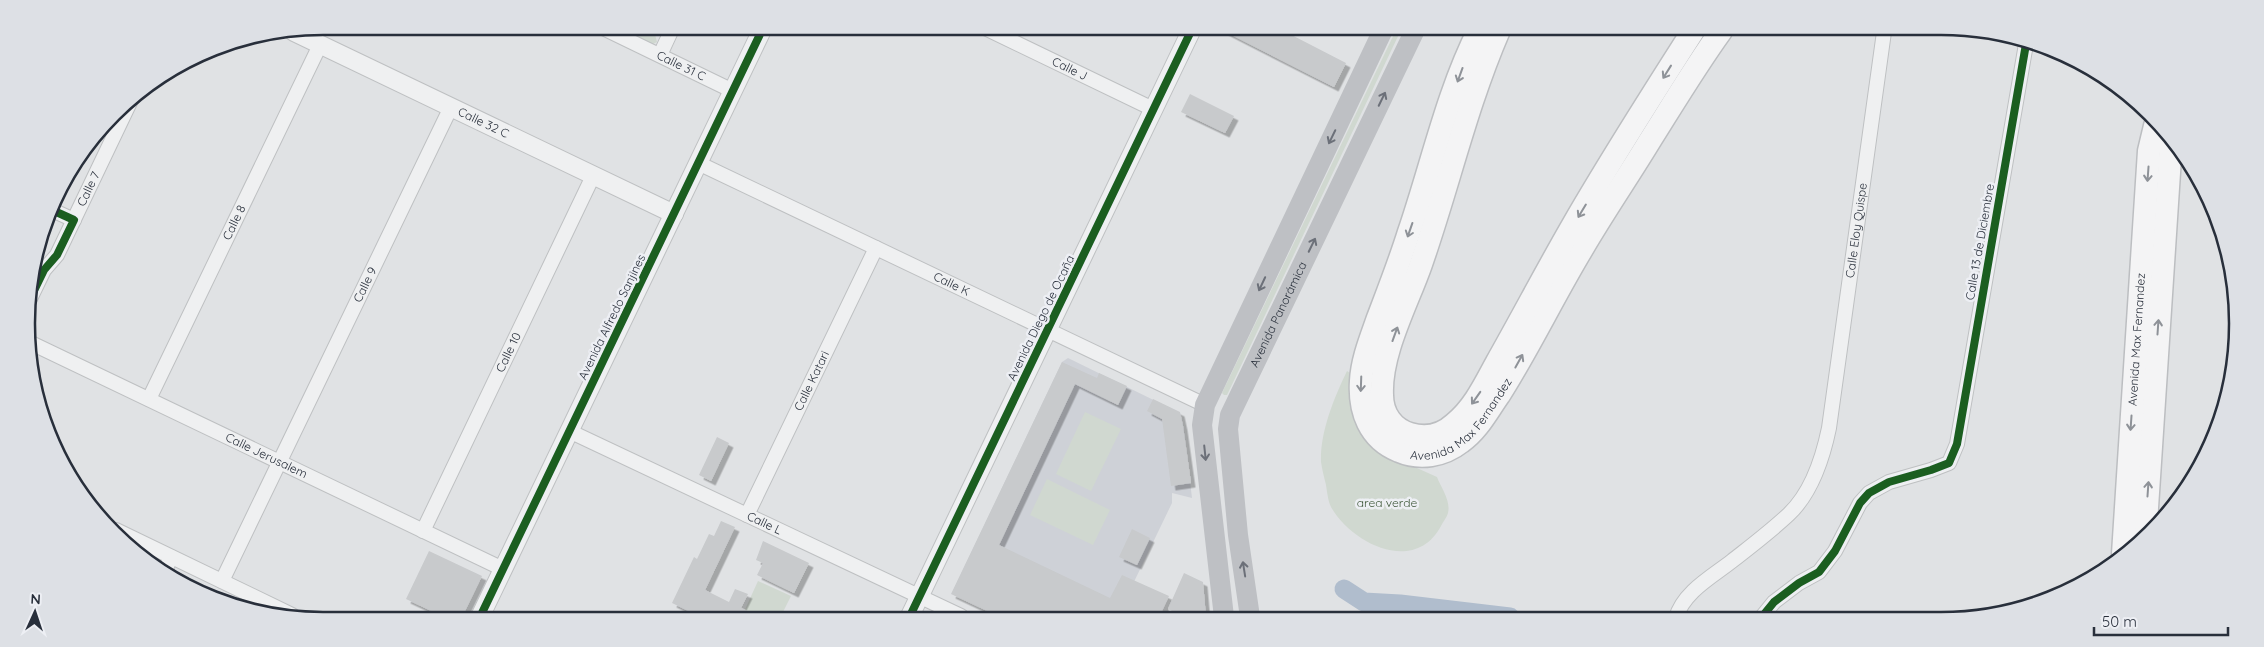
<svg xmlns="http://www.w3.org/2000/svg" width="2264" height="647" font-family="Quicksand,sans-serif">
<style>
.built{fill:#ced1d7}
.green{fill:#d0d8d0}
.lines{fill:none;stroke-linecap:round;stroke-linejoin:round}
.canal{stroke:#b0bdcd;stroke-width:19}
.building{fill:#c8cacc;filter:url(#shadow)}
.minor-casing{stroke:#bec0c2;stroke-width:16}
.tertiary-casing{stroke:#bec0c2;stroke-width:20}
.primary-casing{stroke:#bcbec1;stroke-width:25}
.minor{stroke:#eff0f1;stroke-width:14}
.tertiary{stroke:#eff0f1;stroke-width:18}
.secondary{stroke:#bec0c4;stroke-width:20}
.primary{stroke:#f4f4f5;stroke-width:22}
.cycleway-casing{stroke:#edeff4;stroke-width:11}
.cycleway{stroke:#1b5e20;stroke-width:8}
.oneway{stroke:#8e9298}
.oneway2{stroke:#6c7079}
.labels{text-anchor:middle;stroke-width:5;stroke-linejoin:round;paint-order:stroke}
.street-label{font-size:12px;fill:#282f3b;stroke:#edeff4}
.park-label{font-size:12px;fill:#3c5537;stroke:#edeff4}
.rim{fill:none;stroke:#282f3b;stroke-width:2.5}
</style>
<defs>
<filter id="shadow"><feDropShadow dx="4.5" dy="4.5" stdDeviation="0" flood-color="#0004"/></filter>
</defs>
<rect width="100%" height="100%" fill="#e0e2e4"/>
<path class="built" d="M1068,358L1180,413L1184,430L1192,498L1172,493V503L1117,617L998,616L954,595L953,591L1062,362Z"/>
<path class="green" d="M618,27H653L657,42L653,44Z
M1396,30H1401L1227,395H1224L1222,393Z
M1347,371L1361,380L1408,464L1437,477C1441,488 1451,500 1448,513C1447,517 1443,522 1441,526C1415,575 1352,544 1331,507C1328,501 1327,491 1326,485C1324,477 1322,469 1321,462C1320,432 1334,398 1347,371Z
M1085,412L1121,429L1091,491L1056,474Z
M1047,479L1110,510L1093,545L1030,515Z
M758,581L791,596L781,616H742Z"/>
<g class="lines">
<path class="canal" d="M1344,589L1364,602L1400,604L1510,617"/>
</g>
<path class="building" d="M1220,29H1280L1346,63L1334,87Z
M1190,94L1234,116L1225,133L1181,112Z
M1062,362L1097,378L1099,373L1127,386L1118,405L1075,384L999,545L1110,598L1122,575L1169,596L1159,617L998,616L951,594Z
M1153,399L1180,412L1183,426L1191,483L1171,486L1162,419L1147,411Z
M717,437L729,443L711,481L699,475Z
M721,521L735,527L705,590L729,602L735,589L748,594L741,608L759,616H699L672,603L694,557L697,559L709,534L714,536Z
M1132,529L1150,538L1137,565L1119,557Z
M763,541L809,563L794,593L757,575L763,563L756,560Z
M429,551L482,576L463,615H440L406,599Z
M1184,573L1203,582L1206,617H1184L1168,609Z"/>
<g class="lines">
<g class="minor-casing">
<g id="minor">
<path id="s1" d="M601,27L733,91"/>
<path id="s2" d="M985,28L1153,109"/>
<path d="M660,55L673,27"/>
<path id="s3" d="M698,163L1205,405"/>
<path d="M52,210L74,220"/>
<path id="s4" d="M27,305L44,270L57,255L133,96"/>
<path id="s5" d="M31,343L503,569"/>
<path id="s6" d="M149,399L320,45"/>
<path id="s7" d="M569,431L961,616"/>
<path id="s8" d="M747,515L876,248"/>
<path d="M116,530L292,615"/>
<path id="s9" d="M423,531L593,176"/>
<path d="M164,573L171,557"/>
<path id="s10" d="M222,581L451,107"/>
<path id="s11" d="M1676,618C1683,592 1713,576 1732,561C1751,546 1771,531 1789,514C1811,493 1823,457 1829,428L1884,32"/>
<path d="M1761,618L1774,602L1799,583L1819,572L1835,551L1860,503L1869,493L1889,482L1931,470L1949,463L1957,444L2026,44"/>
</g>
</g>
<g class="tertiary-casing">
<g id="tertiary">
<path id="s12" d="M294,32L674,214"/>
<path d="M481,615L763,28"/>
<path d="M910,616L1192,29"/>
</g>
</g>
<g class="primary-casing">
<g id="primary">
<path id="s14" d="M1479,30C1447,93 1432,165 1409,232C1400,261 1389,289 1378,318C1371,338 1362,360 1361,381C1359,411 1369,439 1399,451C1420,460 1443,456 1461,442C1478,430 1487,412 1499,395C1529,348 1553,297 1582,249C1603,213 1627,178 1649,142C1673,104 1695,67 1721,31"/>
<path d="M1499,30C1466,106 1448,187 1421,264C1407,304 1380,353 1382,395C1382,414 1393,429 1410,434C1427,439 1442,435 1454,424C1474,408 1485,384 1497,362C1523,316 1547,270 1573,225C1611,159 1652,95 1693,31"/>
<path d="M2145,538L2171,142"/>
<path id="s15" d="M2123,554L2149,151L2155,126"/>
</g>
</g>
<use href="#minor" class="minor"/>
<use href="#tertiary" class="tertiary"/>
<g class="secondary">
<path d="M1224,617L1202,425L1205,405L1383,30"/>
<path id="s13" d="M1250,617L1238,535L1228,429L1230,415L1415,30"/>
</g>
<use href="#primary" class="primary"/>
<g class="cycleway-casing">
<path id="cycleway" d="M27,305L44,270L57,255L74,220L52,210
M481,615L763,28
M910,616L1192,29
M1761,618L1774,602L1799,583L1819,572L1835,551L1860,503L1869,493L1889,482L1931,470L1949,463L1957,444L2026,44"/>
</g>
<use href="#cycleway" class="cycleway"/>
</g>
<defs><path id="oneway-shaft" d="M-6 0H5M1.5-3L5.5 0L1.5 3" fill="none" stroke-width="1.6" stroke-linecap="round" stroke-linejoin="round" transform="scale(1.25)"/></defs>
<g class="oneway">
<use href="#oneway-shaft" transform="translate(1667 72) rotate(122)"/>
<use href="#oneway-shaft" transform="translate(1460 75) rotate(110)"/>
<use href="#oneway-shaft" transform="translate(2148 174) rotate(94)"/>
<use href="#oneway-shaft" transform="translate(1582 211) rotate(121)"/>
<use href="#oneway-shaft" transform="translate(1410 230) rotate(109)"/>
<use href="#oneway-shaft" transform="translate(2158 327) rotate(-86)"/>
<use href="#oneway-shaft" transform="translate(1395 334) rotate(-70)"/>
<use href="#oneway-shaft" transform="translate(1519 361) rotate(-61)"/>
<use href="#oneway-shaft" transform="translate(1361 384) rotate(92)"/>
<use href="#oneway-shaft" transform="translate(1476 398) rotate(125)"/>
<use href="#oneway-shaft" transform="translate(2131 423) rotate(94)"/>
<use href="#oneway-shaft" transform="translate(2148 489) rotate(-86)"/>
</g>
<g class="oneway2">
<use href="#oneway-shaft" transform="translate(1382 99) rotate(-64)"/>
<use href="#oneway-shaft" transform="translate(1332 137) rotate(116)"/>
<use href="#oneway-shaft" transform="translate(1312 245) rotate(-64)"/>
<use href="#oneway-shaft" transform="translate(1262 284) rotate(115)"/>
<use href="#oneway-shaft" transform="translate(1205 453) rotate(84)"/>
<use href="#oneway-shaft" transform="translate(1244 569) rotate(-99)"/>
</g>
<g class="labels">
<g class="street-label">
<text dy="4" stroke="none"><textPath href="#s1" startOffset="89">Calle 31 C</textPath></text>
<text dy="4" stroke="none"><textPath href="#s2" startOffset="94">Calle J</textPath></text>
<text dy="4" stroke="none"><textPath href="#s12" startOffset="210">Calle 32 C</textPath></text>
<text dy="4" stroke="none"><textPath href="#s4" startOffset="132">Calle 7</textPath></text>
<text dy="4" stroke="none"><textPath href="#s6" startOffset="196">Calle 8</textPath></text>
<text dy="4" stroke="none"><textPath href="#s11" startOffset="451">Calle Eloy Quispe</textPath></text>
<text transform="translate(1980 242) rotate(-80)" y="4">Calle 13 de Diciembre</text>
<text dy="4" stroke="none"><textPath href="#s3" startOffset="281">Calle K</textPath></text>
<text dy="4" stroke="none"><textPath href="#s10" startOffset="329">Calle 9</textPath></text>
<text dy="4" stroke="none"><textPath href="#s13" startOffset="315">Avenida Panorámica</textPath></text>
<text transform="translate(612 317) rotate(-64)" y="4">Avenida Alfredo Sanjines</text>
<text transform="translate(1041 318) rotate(-64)" y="4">Avenida Diego de Ocaña</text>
<text dy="4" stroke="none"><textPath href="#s15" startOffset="215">Avenida Max Fernandez</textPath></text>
<text dy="4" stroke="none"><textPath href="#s9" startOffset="198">Calle 10</textPath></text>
<text dy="4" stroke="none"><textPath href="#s8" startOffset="149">Calle Katari</textPath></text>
<text dy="4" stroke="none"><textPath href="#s14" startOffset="535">Avenida Max Fernandez</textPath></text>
<text dy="4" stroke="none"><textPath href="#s5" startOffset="261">Calle Jerusalem</textPath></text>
<text dy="4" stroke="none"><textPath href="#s7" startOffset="216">Calle L</textPath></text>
</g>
<g class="park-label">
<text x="1387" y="507">area verde</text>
</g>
</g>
<path d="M0 0H2264V647H0ZM323 35H1941A288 288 0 0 1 2229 323V324A288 288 0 0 1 1941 612H323A288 288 0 0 1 35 324V323A288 288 0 0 1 323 35Z" fill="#dde0e5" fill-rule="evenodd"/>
<path class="rim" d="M323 35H1941A288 288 0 0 1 2229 323V324A288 288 0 0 1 1941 612H323A288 288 0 0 1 35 324V323A288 288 0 0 1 323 35Z"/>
<g transform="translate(35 612) rotate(3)" stroke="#edeff4" stroke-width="4" paint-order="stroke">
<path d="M0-4L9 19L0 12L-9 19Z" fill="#282f3b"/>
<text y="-8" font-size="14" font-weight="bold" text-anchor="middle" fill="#282f3b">N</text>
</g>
<path d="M2094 627v8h134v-8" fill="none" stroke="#282f3b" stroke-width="2.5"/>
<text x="2102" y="627" font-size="15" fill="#282f3b" stroke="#edeff4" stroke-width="4" paint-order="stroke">50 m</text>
</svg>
